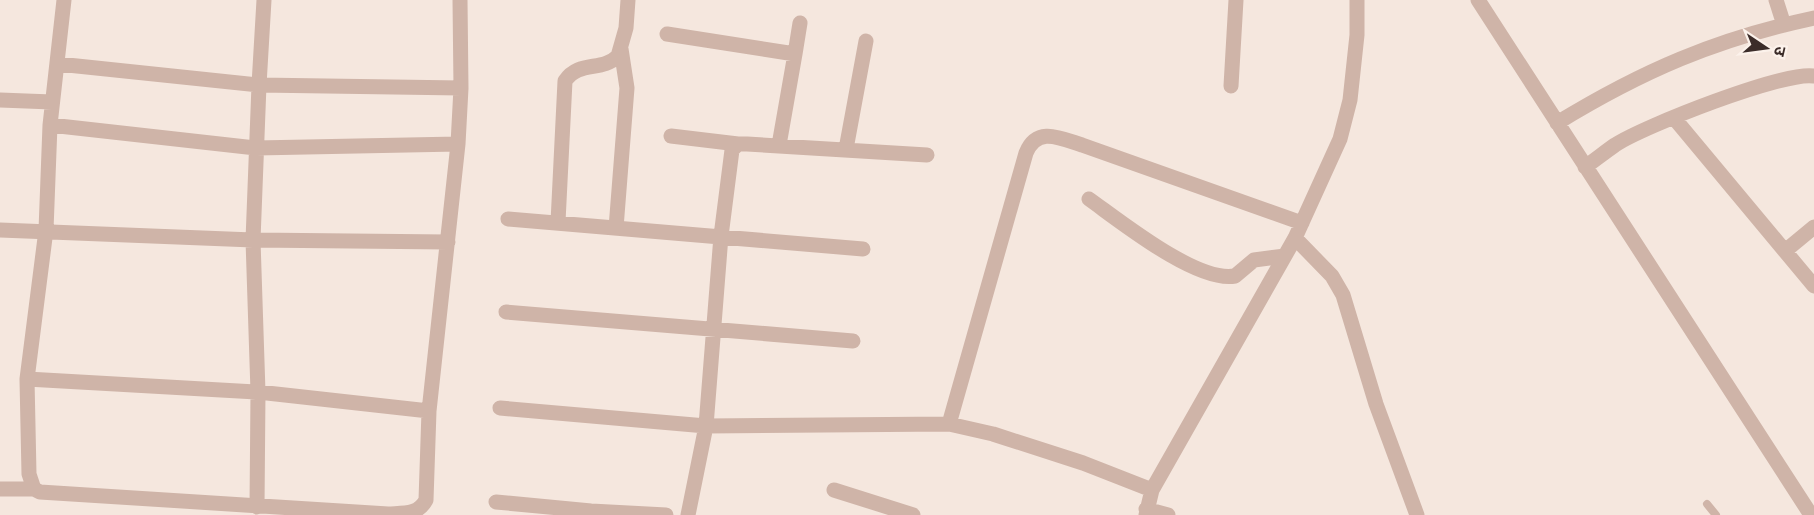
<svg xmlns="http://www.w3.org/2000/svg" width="1814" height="515" font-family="'Public Sans','Noto Sans Devanagari',sans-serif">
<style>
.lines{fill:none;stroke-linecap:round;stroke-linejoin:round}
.service{stroke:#cfb4a8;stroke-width:8}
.minor{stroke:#cfb4a8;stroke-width:15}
</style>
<rect width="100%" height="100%" fill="#f5e7de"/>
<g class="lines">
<path class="service" d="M1707,504L1716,515"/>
<path class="minor" d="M64,0L50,125L46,230L27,379L29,474L34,489L40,492L388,514C404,513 418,515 426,500L429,411L458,144L461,88L460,0
M1478,0L1811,515
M1776,0L1784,25
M667,34L795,54L779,145
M795,54L800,23
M58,64L259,85L264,0
M1231,86L1236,0
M0,100L52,102
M1674,118L1814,286
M1557,123C1642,71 1716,39 1814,18
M50,125L256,148L458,144
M671,136L738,144
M846,149L866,41
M1585,167C1595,160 1605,152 1615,145C1644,126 1784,71 1814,76
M1089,199C1120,221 1197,283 1235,276L1254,260L1285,256
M508,219L863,249
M558,222L565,81C579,60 602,72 618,56L626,28L628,0
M616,228L627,88L621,49
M0,230L253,240L448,242
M1295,238L1332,276L1343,295L1376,404L1417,515
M1785,251L1814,227
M506,312L853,341
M27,379L258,392L429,411
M500,408L706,426L949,424L993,434L1083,463L1152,490
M949,424L1026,153C1037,126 1060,138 1082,145L1302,223
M0,489H34
M834,490L913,515
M496,502L591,511L666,515
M257,507L258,392L253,240L259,85L461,88
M1146,509L1168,515
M688,515L706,426L721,236L732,150L738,144H747L927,155
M1146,515L1152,490L1295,238L1340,139L1350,100L1357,35V0"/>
</g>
<g transform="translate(1766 48) rotate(103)" stroke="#fcf2eb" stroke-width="4.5" paint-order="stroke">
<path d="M0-4.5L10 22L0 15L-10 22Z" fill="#3b2c29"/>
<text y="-9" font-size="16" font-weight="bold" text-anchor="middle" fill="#3b2c29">उ</text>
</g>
</svg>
